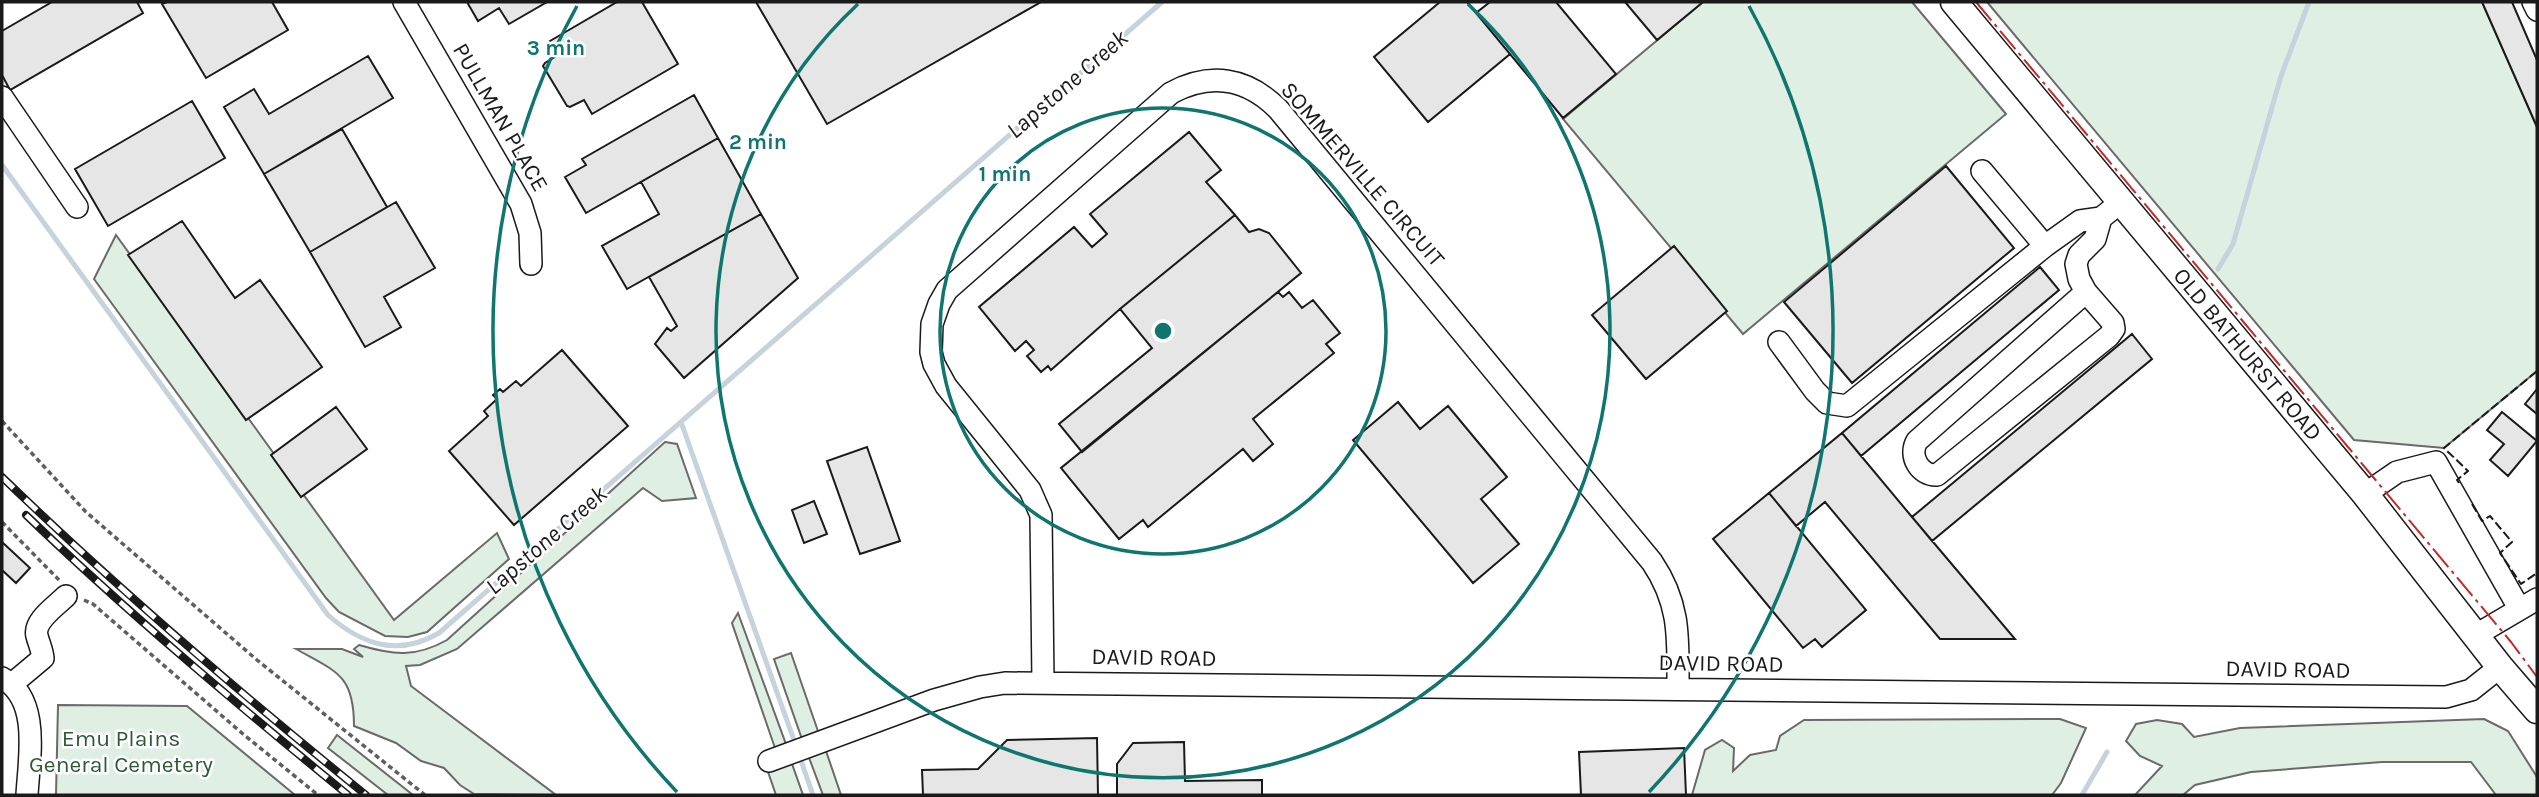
<svg xmlns="http://www.w3.org/2000/svg" width="2539" height="797" font-family="Karla,sans-serif">
<style>
.green{fill:#e0efe3;stroke:#6a6a6a;stroke-width:2}
.lines{fill:none;stroke-linecap:round;stroke-linejoin:round}
.stream{stroke:#c6d2dc;stroke-width:5}
.building{fill:#e6e6e6;stroke:#1a1a1a;stroke-width:2}
.minor-casing{stroke:#1a1a1a;stroke-width:24}
.major-casing{stroke:#1a1a1a;stroke-width:29}
.path{stroke:#5f5f5f;stroke-width:3.5;stroke-dasharray:5 3.5;stroke-linecap:butt}
.minor{stroke:#fff;stroke-width:21}
.major{stroke:#fff;stroke-width:26}
.rail-casing{stroke:#1a1a1a;stroke-width:8}
.rail{stroke:#fff;stroke-width:5;stroke-dasharray:16;stroke-linecap:butt}
.fence{stroke:#1a1a1a;stroke-width:2;stroke-dasharray:9 3.5;stroke-linecap:butt}
.power{stroke:#c62828;stroke-width:2;stroke-dasharray:24 5 3.5 5;stroke-linecap:butt}
.ring{fill:none;stroke:#0f766e;stroke-width:3.5}
.labels{text-anchor:middle;stroke-width:5;stroke-linejoin:round;paint-order:stroke}
.street-label{font-size:23px;fill:#1a1a1a;stroke:#fff}
.park-label{font-size:23px;fill:#2b5a34;stroke:#fff}
.water-label{font-size:24px;font-style:italic;fill:#1a1a1a;stroke:#fff}
.centre{fill:#0f766e;stroke:#fff;stroke-width:3.5}
.ring-label{font-size:21px;text-anchor:middle;font-weight:bold;fill:#0f766e;stroke:#fff;stroke-width:5;stroke-linejoin:round;paint-order:stroke}
</style>
<rect width="100%" height="100%" fill="#fff"/>
<path class="green" d="M1703,2H1912L2006,114L1743,334L1563,119Z
M1987,2H2482L2537,127V371L2444,448L2354,440Z
M116,235L394,620L497,533L509,559L427,632L408,637L385,636L339,612L326,598L94,279Z
M665,442L677,444L696,498L662,501L643,488L457,649L420,665L406,666L411,686L556,795L474,794L460,785L444,768L421,761L396,743L354,726C354,675 337,672 296,649H342L363,657L354,649L359,645C393,655 415,658 447,640Z
M738,613L787,747L776,751L732,623Z
M791,653L820,737L803,742L774,659Z
M58,705L187,706L295,795H56Z
M2060,719L2086,728L2061,783L2052,795H1692L1705,750L1722,740L1734,748L1733,771L1750,755L1776,750L1780,736L1804,720Z
M2484,719L2508,731L2537,777V795H2496L2471,762H2382L2251,772L2195,785L2183,795H2135L2162,766L2140,756L2126,741L2136,724L2157,720L2182,724L2194,737L2240,728Z
M337,735L413,795H388L328,748Z
M825,748L841,795H823L808,755Z
M791,761L803,795H776L767,769Z"/>
<g class="lines">
<path class="stream" d="M2,165L328,615C362,645 398,657 439,633L1162,2
M2218,269L2233,244L2281,76L2309,2
M681,422L796,746
M799,755L813,795
M2082,795L2107,752"/>
</g>
<path class="building" d="M52,2H137L143,13L10,90L2,75V31Z
M167,2H272L288,30L206,78L162,4Z
M467,2H547L509,24L499,8L478,21Z
M617,2H642L678,64L592,114L584,100L570,107L567,106L543,66L545,63L558,55L550,41Z
M756,2H1041L827,124Z
M1440,2H1467L1510,54L1428,122L1374,57Z
M1490,2H1556L1616,74L1563,118L1476,13Z
M1625,2H1703L1657,40Z
M2482,2H2512L2537,60V127Z
M368,56L393,98L264,174L224,107L254,89L269,114Z
M694,95L718,138L586,213L565,177L586,165L582,159Z
M192,101L225,158L108,226L75,169Z
M342,129L387,207L310,252L264,174Z
M1189,132L1221,170L1206,182L1235,215L1120,309L1051,370L1048,366L1041,372L1027,356L1034,350L1026,341L1015,351L979,307L1074,227L1092,247L1107,234L1090,214Z
M718,138L761,214L627,289L602,246L659,214L641,182Z
M1946,166L2014,248L1852,383L1784,302Z
M396,202L435,268L384,297L401,327L365,347L310,252Z
M761,214L798,278L684,378L655,344L667,328L671,331L677,326L649,277Z
M1235,215L1249,232L1259,229L1269,233L1301,273L1082,452L1059,424L1152,348L1120,309Z
M182,221L235,298L260,280L322,367L246,420L128,255Z
M1674,246L1727,311L1646,379L1592,315Z
M2040,267L2059,290L1861,456L1842,433Z
M1278,292L1283,297L1289,292L1302,308L1313,300L1340,333L1326,344L1334,353L1253,419L1273,444L1253,461L1243,449L1148,527L1143,520L1119,539L1061,468Z
M2132,334L2152,359L1932,541L1912,517Z
M562,350L628,426L514,525L449,451L488,416L484,411L497,399L493,395L500,389L503,392L516,381L521,386Z
M2537,389V414L2525,404Z
M1398,402L1420,429L1448,406L1507,477L1481,499L1519,544L1473,583L1353,440Z
M336,407L367,449L301,497L271,455Z
M2502,412L2537,441L2508,476L2490,460L2504,444L2487,430Z
M1842,433L1912,517L2015,639H1940L1825,502L1796,526L1769,493Z
M867,447L900,541L860,554L827,461Z
M1769,493L1866,610L1822,647L1815,639L1803,648L1713,539Z
M814,501L827,534L804,543L792,510Z
M2,542L30,568L16,583L2,570Z
M1097,738L1098,795H923L922,770L978,769L1007,740Z
M1184,742L1185,781L1262,780V795H1117V764L1133,743Z
M1684,748L1686,795H1581L1579,752Z"/>
<g class="lines">
<g class="minor-casing">
<path id="minor" d="M404,2L521,204L530,233L531,264
M2533,2L2537,10
M2,97L77,207
M1982,171L2045,246L2080,221L2101,218
M2086,292L1917,441C1908,456 1920,476 1937,475L2109,336L2114,329L2113,323L2086,292L2079,279L2076,264L2079,255L2095,239L2101,218L2121,202
M1779,342L1815,391L1827,403L1847,406L2045,246
M2365,494L2397,472L2436,462L2519,608
M2476,635L2537,599
M2,678C41,699 29,758 27,795
M1043,682L1041,515L1030,490L946,386L934,364L931,352L932,324L939,304L947,290L1171,93C1210,72 1246,77 1278,109L1652,562C1681,605 1678,639 1678,688
M12,684L43,658C42,649 39,644 37,636C33,621 56,606 66,596
M769,761L934,700L980,687L1005,683L2446,697L2471,690L2500,667"/>
</g>
<g class="major-casing">
<path id="major" d="M1954,2L2365,494L2500,667L2537,710"/>
</g>
<path class="path" d="M2,421L86,512L257,660L425,795
M2,522L59,580
M84,600L93,604L243,734L318,795"/>
<use href="#minor" class="minor"/>
<use href="#major" class="major"/>
<g class="rail-casing">
<path id="rail" d="M2,477C118,589 241,694 366,795
M26,515C128,613 238,705 348,795"/>
</g>
<use href="#rail" class="rail"/>
<path class="fence" d="M2459,483L2457,480L2468,471L2444,448L2537,371
M2472,504L2482,521L2490,516L2512,542L2500,553L2521,584L2537,573"/>
<path class="power" d="M1976,2L2511,642L2537,677"/>
</g>
<g class="ring">
<circle cx="1163" cy="331" r="223"/>
<path d="M1468 4A447 447 0 1 1 858 4"/>
<path d="M677 792A670 670 0 0 1 577 6M1749 6A670 670 0 0 1 1649 792"/>
</g>
<g class="labels">
<g class="street-label">
<text transform="translate(501 117) rotate(60)" y="8">PULLMAN PLACE</text>
<text transform="translate(1363 174) rotate(49)" y="8">SOMMERVILLE CIRCUIT</text>
<text transform="translate(2248 354) rotate(50)" y="8">OLD BATHURST ROAD</text>
<text transform="translate(1154 657) rotate(1)" y="8">DAVID ROAD</text>
<text transform="translate(1721 663) rotate(1)" y="8">DAVID ROAD</text>
<text transform="translate(2288 669) rotate(1)" y="8">DAVID ROAD</text>
</g>
<g class="park-label">
<text x="121" y="746">Emu Plains<tspan x="121" dy="26">General Cemetery</tspan></text>
</g>
<g class="water-label">
<text transform="translate(1067 84) rotate(-41)" y="8">Lapstone Creek</text>
<text transform="translate(546 540) rotate(-41)" y="8">Lapstone Creek</text>
</g>
</g>
<circle cx="1163" cy="331" r="10" class="centre"/>
<g class="ring-label">
<text x="556" y="55">3 min</text>
<text x="758" y="149">2 min</text>
<text x="1005" y="181">1 min</text>
</g>
<rect width="2539" height="797" fill="none" stroke="#1a1a1a" stroke-width="7"/>
</svg>
